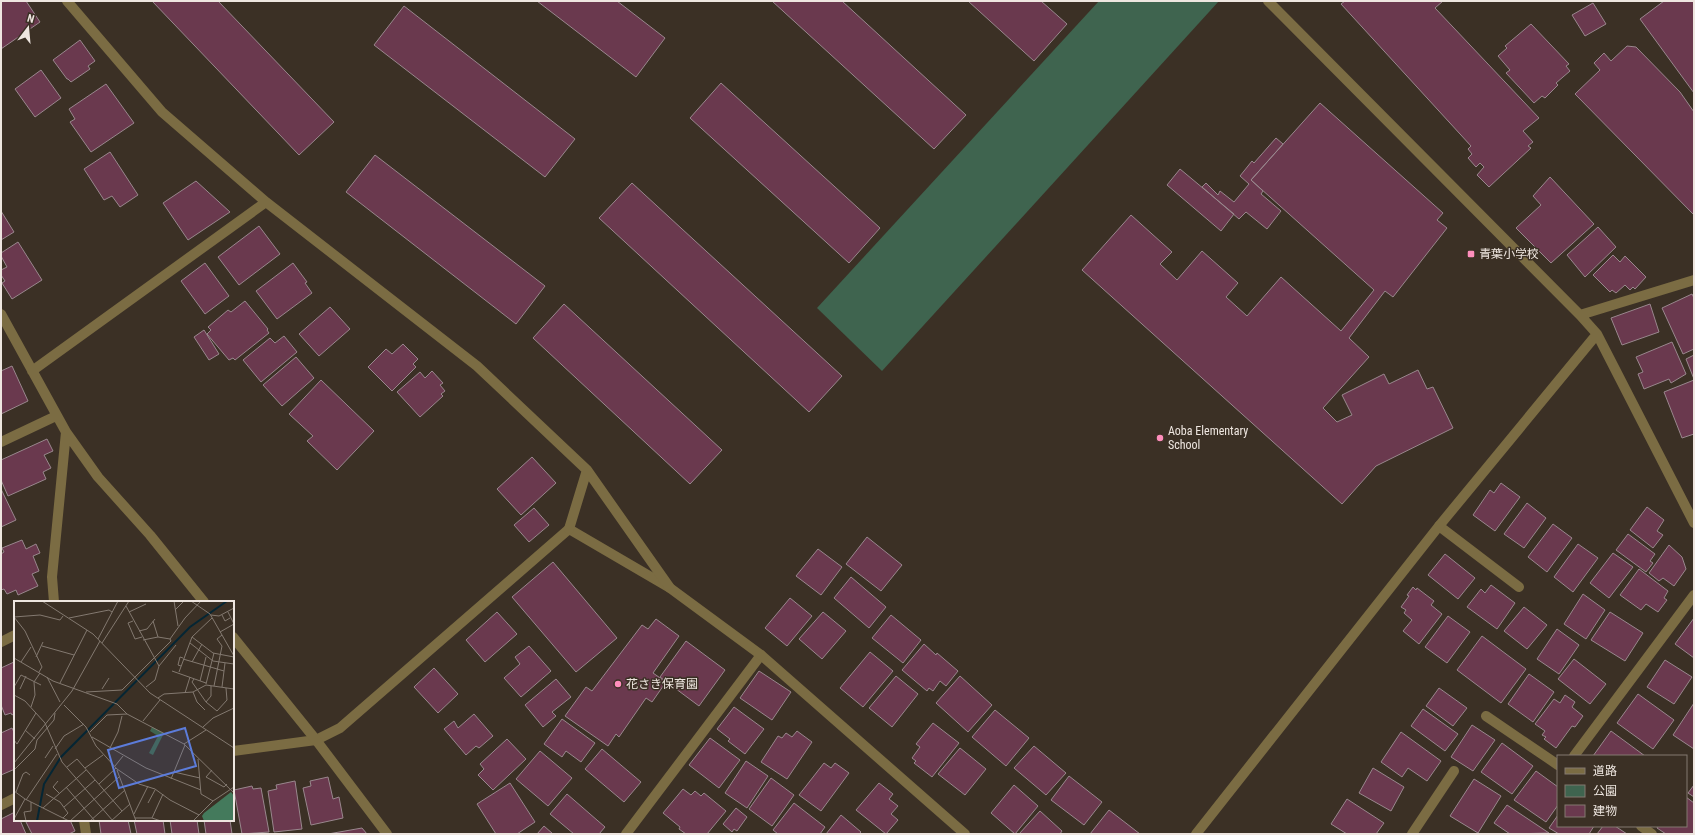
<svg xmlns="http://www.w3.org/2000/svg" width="1695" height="835" font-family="'Roboto Condensed','Noto Sans JP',sans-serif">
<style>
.green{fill:#3f644f}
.building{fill:#6a394e;stroke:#99878d}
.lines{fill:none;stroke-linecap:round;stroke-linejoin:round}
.lane{stroke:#7b6c43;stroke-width:10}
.street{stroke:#7b6c43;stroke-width:10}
.poi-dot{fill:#fe8ebc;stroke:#3b3025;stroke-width:1.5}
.labels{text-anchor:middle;stroke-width:3;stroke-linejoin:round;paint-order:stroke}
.poi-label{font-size:12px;fill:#eee6e0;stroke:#3b3025;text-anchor:start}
.inset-river{fill:none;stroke:#052634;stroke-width:2}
.inset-road{fill:none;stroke:#837970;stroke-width:1}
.view{fill:#5c7cda;fill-opacity:0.15;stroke:#5c7cda;stroke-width:2}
.inset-edge{fill:none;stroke:#eee6e0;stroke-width:2}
</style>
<rect width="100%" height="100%" fill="#3b3025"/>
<path class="green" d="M1099,1H1219L882,371L817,308Z"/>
<path class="building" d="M3,1H26L40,22L1,49V3Z
M152,1H218L334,122L299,155Z
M537,1H617L665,38L636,77Z
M772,1H842L966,115L934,149Z
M968,1H1041L1067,24L1034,61Z
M1345,1H1443L1435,8L1539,118L1523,131L1533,142L1528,146L1531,148L1489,187L1477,175L1484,167L1480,163L1476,167L1468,158L1472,154L1468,149L1471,146L1341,4Z
M1664,1H1694V93L1640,19Z
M1593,3L1606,24L1585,36L1572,15Z
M404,6L575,139L545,177L374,45Z
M1531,24L1569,64L1566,66L1570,71L1556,83L1558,85L1545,98L1542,96L1534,103L1506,73L1510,70L1498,56L1507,48L1505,46Z
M80,40L95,61L88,66L90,69L71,82L68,79H67L53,60Z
M1627,46L1636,47L1680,92L1694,112V215L1575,94L1600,70L1594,63L1604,53L1611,61Z
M41,70L61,98L35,117L15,89Z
M721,83L880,228L849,263L690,118Z
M106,84L134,123L91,152L70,122L75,119L69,109Z
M1320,103L1443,213L1437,220L1447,228L1393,297L1385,291L1349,338L1369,357L1323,408L1337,422L1352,415L1342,395L1384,374L1389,384L1418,370L1427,389L1433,387L1453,428L1376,466L1342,504L1082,270L1131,215L1172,252L1160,264L1177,280L1202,251L1238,283L1226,297L1247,316L1281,277L1341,331L1374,290L1251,180Z
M1276,138L1283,144L1251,180L1263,191L1261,194L1281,211L1267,229L1246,212L1239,219L1202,187L1206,183L1218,195L1220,191L1234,202L1249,184L1240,176L1252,161L1254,163Z
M110,152L138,195L120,207L112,196L104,200L84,169Z
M375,155L545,286L516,324L346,192Z
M1180,169L1234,214L1221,231L1167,185Z
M1550,177L1594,224L1551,263L1516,228L1541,205L1533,196Z
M196,181L230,212L188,240L163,203Z
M632,183L842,376L809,412L599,218Z
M1,211L14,232L1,240Z
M259,226L280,254L239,285L218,257Z
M1598,227L1616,247L1585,277L1567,255Z
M18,242L42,280L12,299L2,283L5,281L1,275V270L7,267L1,256V253Z
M1613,255L1620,262L1625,256L1646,277L1635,289L1633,287L1630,290L1625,285L1616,293L1612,290L1610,292L1593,275Z
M205,263L229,296L205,314L181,281Z
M293,263L307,282L305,283L312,293L277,319L256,291Z
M1692,294L1694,298V349L1683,354L1662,308Z
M245,301L268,329L267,330L269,333L235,360L233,358L229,360L207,334L211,330L208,327L228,310L231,312Z
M564,304L722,450L690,484L533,338Z
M1650,304L1659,332L1622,345L1611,318Z
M330,307L350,329L319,356L299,334Z
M204,330L219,354L209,360L194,337Z
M284,336L297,352L261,382L243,360L270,338L275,343Z
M1672,342L1686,374L1671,383L1669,379L1644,389L1638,374L1643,372L1636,357Z
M403,344L418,359L413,364L416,367L392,391L368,367L386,349L392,354Z
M1694,355V379L1686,359Z
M296,357L314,378L282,406L263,385Z
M12,366L28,401L1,414V371Z
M432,371L443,383L440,385L445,391L441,394L443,396L420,417L397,392L420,372L425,378Z
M321,380L374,431L337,470L307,441L313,436L289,414Z
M1694,380V434L1682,438L1664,392Z
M47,439L53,451L44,455L51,468L43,472L46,479L8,496L1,480V460Z
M532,457L556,483L521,515L497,489Z
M1501,483L1520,497L1495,531L1473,515L1490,490L1494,493Z
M1,489L16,520L1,527Z
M1527,503L1546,518L1524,548L1504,534Z
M1647,507L1664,520L1657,531L1663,535L1653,548L1630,530Z
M534,508L549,525L529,542L514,525Z
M1553,524L1572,538L1547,572L1528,557Z
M1628,534L1655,554L1650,561L1653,563L1646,572L1616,550Z
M867,537L902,565L881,591L846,564Z
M22,540L26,549L36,544L40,553L33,556L39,571L32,574L38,586L18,595L16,590L7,594L4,589L1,590V554L4,552L2,548Z
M1578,544L1598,558L1573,592L1554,577Z
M1669,545L1682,557L1686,569L1674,586L1663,578L1659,581L1649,573Z
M818,549L842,567L821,595L796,576Z
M1613,553L1633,567L1609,598L1590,583Z
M1445,554L1475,578L1458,599L1428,575Z
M553,562L617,638L576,672L512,597Z
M1639,569L1668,591L1664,598L1667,600L1658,612L1646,604L1641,610L1620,595Z
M851,577L886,607L869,628L834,598Z
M1491,585L1515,603L1497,629L1467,607L1481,589L1485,593Z
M1413,587L1416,590L1417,588L1434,601L1431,605L1442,614L1419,644L1403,631L1412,620L1404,613L1406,610L1401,607L1409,596L1407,595Z
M1583,594L1605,610L1586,639L1564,624Z
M790,598L812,616L787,646L765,628Z
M1524,607L1547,625L1527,649L1504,631Z
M497,612L517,634L485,662L466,640Z
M823,612L846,631L822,659L799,639Z
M1610,612L1643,633L1625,661L1591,640Z
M891,615L921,640L903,663L872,638Z
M1448,616L1470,632L1447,663L1425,647Z
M1694,618V658L1675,644Z
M656,619L679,636L653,673L666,682L652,702L646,698L619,737L616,734L608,746L565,716L586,687L592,691L642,625L648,629Z
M1557,629L1579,645L1559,674L1537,659Z
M1482,636L1526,669L1501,703L1457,670Z
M686,641L725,670L699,706L660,677Z
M924,644L936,655L937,653L958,671L946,686L940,681L933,691L929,688L927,691L902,670Z
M529,646L551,671L521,697L504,678L520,664L515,657Z
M870,652L893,671L863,707L840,688Z
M1574,659L1606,684L1590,704L1558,679Z
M1665,660L1692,677L1674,704L1647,687Z
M14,662L15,665V713L12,715L11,713L5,715L1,705V668Z
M434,668L458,694L438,713L414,687Z
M759,671L791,692L772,720L740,698Z
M1529,674L1554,692L1533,722L1508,704Z
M896,676L918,694L892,727L869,708Z
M960,676L992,705L968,732L936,703Z
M556,679L571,697L552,712L556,716L543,727L525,705Z
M1439,688L1467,708L1453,726L1426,706Z
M1638,694L1674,720L1653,749L1617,723Z
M1565,695L1575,702L1572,707L1583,716L1575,727L1572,726L1556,748L1544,739L1546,737L1542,735L1545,731L1535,724L1554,699L1560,703Z
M1694,703V749L1673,735Z
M734,707L764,729L745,754L728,741L730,739L717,729Z
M1423,709L1458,734L1445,751L1411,726Z
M995,710L1029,738L1006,766L972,737Z
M474,714L493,736L479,748L476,746L466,755L444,729L454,721L458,728Z
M562,719L595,743L581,762L566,751L562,757L544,744Z
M933,723L959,743L932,777L914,763L916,761L912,758L920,747L916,744Z
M1472,725L1495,740L1473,771L1451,757Z
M12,728L15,734V769L1,775V733Z
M797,731L812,742L787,779L761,762L778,736L782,738L786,733L792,737Z
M1611,731L1645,756H1593Z
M1401,732L1441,761L1427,781L1408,768L1402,777L1381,762Z
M710,738L740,760L719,788L689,765Z
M507,739L526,759L493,790L478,775L484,769L480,764Z
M1502,743L1533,766L1512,794L1481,772Z
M1034,746L1066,773L1046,795L1014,768Z
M960,748L986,769L965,795L938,774Z
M602,749L641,782L624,802L585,769Z
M540,751L572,778L548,806L516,779Z
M746,761L768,776L747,808L725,793Z
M824,763L831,768L835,763L849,773L821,811L799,795Z
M1373,768L1404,787L1391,811L1359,793Z
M1536,771L1558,787V805L1546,822L1514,800Z
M1069,776L1102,802L1084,825L1051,800Z
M328,777L333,799L339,797L343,818L311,825L303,788L311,786L310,781Z
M771,778L794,795L772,826L749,809Z
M1474,779L1501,796L1478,833L1450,816Z
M295,781L302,829L274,832L268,791L277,789L276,785Z
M510,783L535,822L517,834H496L477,804Z
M879,783L893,794L889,799L898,806L891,814L898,820L886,834L856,810Z
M1014,785L1038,806L1015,834L991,813Z
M1694,785V797L1688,793Z
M252,786L253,789L261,788L269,832L242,834L234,790Z
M683,789L691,795L695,791L701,796L704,793L726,811L707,834H686L679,829L680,827L663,813Z
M567,794L605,827L599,834H574L550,814Z
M1686,797L1694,803V834H1666L1657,828L1658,826H1686Z
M1347,799L1384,823L1376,834H1347L1331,824Z
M794,803L825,827L820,834H778L773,830Z
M1507,805L1549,833L1510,834L1494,823Z
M736,808L747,817L737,831L734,829L732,832L723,824Z
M1109,810L1140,834H1090Z
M1040,811L1062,831L1060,834H1019Z
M15,812V820H20L26,834H1V819Z
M841,815L861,832L859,834H826Z
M1558,815V826H1594L1589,834H1559L1549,828Z
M25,820H70L75,831L69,834H32Z
M99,820H128L131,834H101Z
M134,820H163L165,834H137Z
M170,820H197L199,834H172Z
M204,820H230L232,834H206Z
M544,826L553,834H537Z
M1603,826H1615L1627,834H1597Z
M362,828L367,834H328Z"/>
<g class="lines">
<path class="lane" d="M1439,526L1519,587
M1486,716L1558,765
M233,751L316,740L340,728L569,529L670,588
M1574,756L1694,595
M1,805L15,798
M1641,826L1652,834
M626,834L761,655
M1412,834L1454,771"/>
<path class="street" d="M67,1L162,112L266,202L477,366L587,470L670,588L761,655L965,834
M1268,1L1580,315L1597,334L1694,523
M1,314L66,432L98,477L150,535L204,602
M1580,315L1694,280
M32,371L266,202
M1,442L56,416
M569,529L587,470
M54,602L52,577L66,432
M233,637L316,740L387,834
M1,642L15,635
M84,820L86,834
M1196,834L1439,526L1597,334"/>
</g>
<g class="poi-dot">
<rect x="1467" y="250" width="8" height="8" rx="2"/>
<circle cx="1160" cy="438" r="4"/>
<circle cx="618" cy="684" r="4"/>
</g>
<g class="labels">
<g class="poi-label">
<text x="1479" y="258">青葉小学校</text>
<text x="1168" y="435">Aoba Elementary<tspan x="1168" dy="14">School</tspan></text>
<text x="626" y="688">花さき保育園</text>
</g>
</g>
<g transform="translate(14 601)">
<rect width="220" height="220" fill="#3b3025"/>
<path d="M138,126L150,132L139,154L135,152L144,135L136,130Z" fill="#3f644f"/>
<path d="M217,191L220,195V220H190L188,215L190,212Z" fill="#447a5c"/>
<path class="inset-river" d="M23,220L30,183L47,156L176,26L213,0"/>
<path class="inset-road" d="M28,0L79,33L136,92L220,147M160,0L164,25M177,0L196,13L220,55M112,5L145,65L141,79L132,86M161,9L170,0M115,11L132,3M197,14L205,15L220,7M208,14L211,20L216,17M0,16L11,30L28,66L25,71M0,16L26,14L46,19L49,15M55,17L95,9L98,11M119,20L114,22L121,38L128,36M139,20L144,36L156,38M125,30L133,28L141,18M206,31L220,23L214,11M178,36L199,52L220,56M84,38L104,0M129,39L144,36M88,42L115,0M176,42L199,60L220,63M28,45L60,54M22,56L29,41M0,57L39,80L103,103L113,113L170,143L220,192M169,58L210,70M7,61L17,46M178,61L188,43M145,65L162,44M167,65L164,64L166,56L169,57M158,70L192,82M165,71L178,36L198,17M33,76L46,101M180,78L178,81L192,101L203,110L213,99L212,87M186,80L192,56M46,82L73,29M192,83L200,52M200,85L208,45L203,38L208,34M0,86L7,74L27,84M208,86L211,62M6,88L12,75M88,88L95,77M72,91L108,89L157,40L156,38L171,17L187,0M179,91L183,101L191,109M171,92L176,76M0,94L11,100L31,122L48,161L99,220M144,97L150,93L179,91L192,84L220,88M192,101L197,95V85M50,104L72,126L82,145L103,168L125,183L141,188L156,199L185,214M17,106L21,94L20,81L26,72M129,120L146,99M189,126L199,117L220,107M11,129L21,138M76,131L93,114L113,113M78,136L132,167L187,189M0,139L3,143L22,112M170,143L192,129M96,147L104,131L108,115M41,148L50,135L70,123M31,157L39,145M184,158L187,193L199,200M0,162L58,90L86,40M101,165L109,155M53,166L63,158L108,210M71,167L89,154M0,169L21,148L23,139L40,119L41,112M103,169L122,220M198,169L192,176L210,186L213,183M160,171L186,177M157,178L171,144M44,180L39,186L45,192M85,183L102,167M52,186L81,220M0,190L11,198L55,220M2,191L9,173L12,171L16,174M32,193L46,201L54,212L49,217M12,199L43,153M134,202L141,189M50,206L81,179M29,207L72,169M120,213L134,185M121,217H138M0,218L11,198M12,220L10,211L17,210V201M56,220L105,176M76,220L111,189M97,220L116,203M147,220L138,217L149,193M179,220L199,200L220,186"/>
<path class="view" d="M171,127L182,165L105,187L94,149Z"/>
<rect width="220" height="220" class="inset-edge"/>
</g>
<rect width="1695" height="835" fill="none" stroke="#eee6e0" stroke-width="4"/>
<rect x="1557" y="755" width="130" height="72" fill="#3b3025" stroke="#837970"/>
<rect x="1565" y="768" width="20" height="6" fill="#7b6c43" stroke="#837970"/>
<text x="1593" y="775" font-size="12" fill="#eee6e0">道路</text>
<rect x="1565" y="785" width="20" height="12" fill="#3f644f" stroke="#837970"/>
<text x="1593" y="795" font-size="12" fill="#eee6e0">公園</text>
<rect x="1565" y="805" width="20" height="12" fill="#6a394e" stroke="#837970"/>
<text x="1593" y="815" font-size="12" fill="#eee6e0">建物</text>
<g transform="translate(28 28) rotate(16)" stroke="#3b3025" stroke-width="3" paint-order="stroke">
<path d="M0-3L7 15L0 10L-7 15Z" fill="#eee6e0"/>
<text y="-6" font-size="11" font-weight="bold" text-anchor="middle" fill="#eee6e0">N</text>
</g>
</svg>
